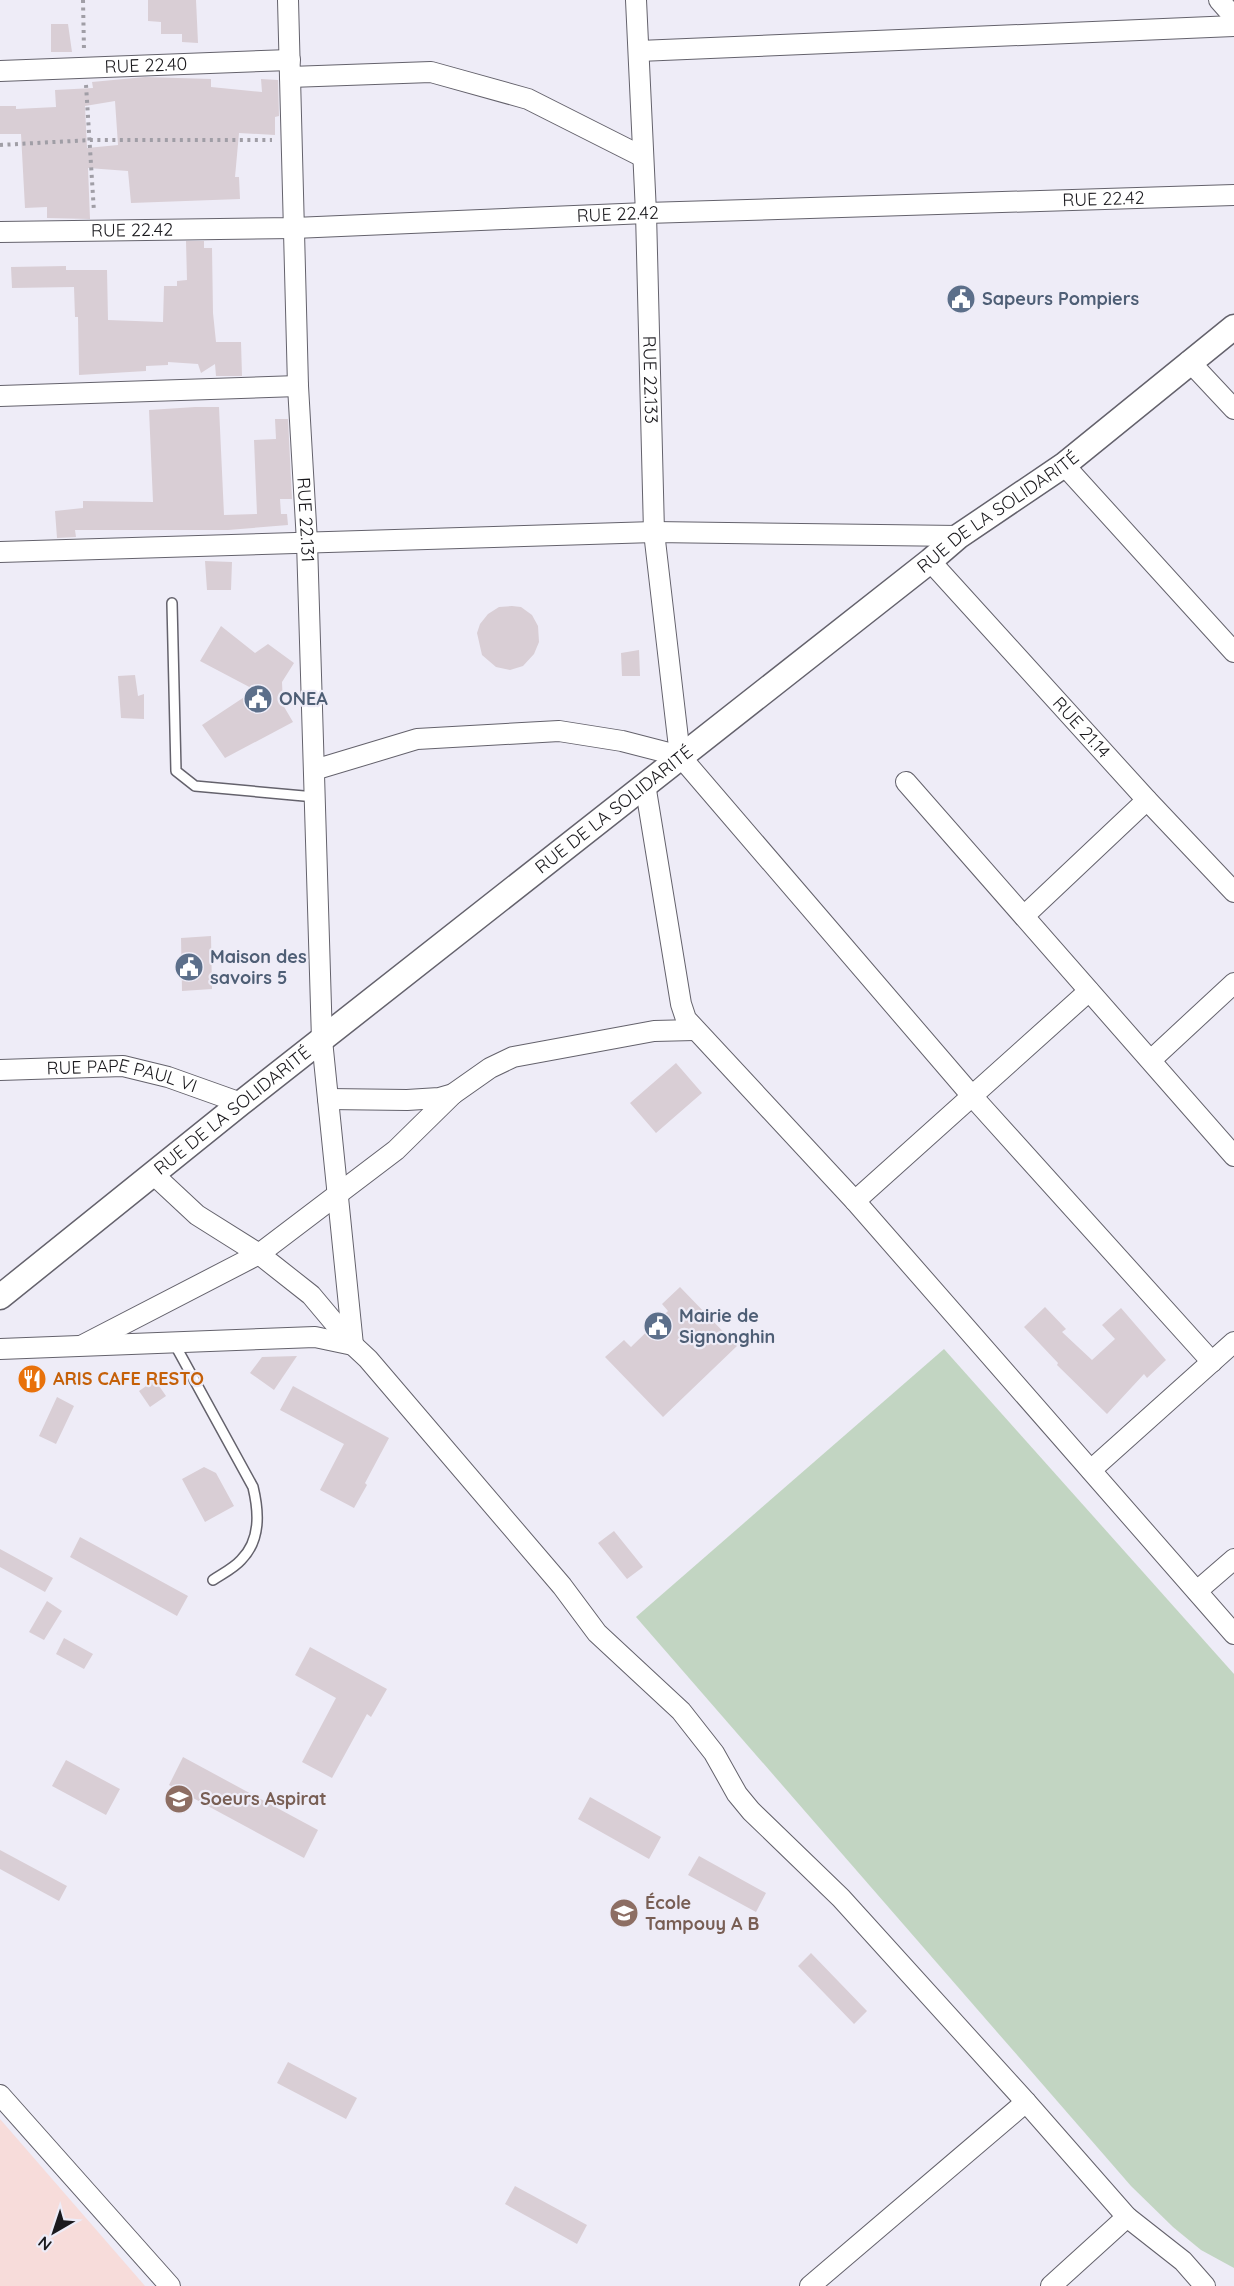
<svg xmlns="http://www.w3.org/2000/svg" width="1234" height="2286" font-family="Quicksand,sans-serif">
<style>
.commercial{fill:#f7dcda}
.green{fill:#c2d5c2}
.building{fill:#d9ced5;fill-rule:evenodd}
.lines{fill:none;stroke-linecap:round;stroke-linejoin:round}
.service-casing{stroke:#64626c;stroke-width:12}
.minor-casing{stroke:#64626c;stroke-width:22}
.tertiary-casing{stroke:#64626c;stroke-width:27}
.path{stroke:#a09ea6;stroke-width:4;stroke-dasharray:3 4.5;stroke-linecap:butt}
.service{stroke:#fff;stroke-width:9}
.minor{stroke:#fff;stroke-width:20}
.tertiary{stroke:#fff;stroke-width:24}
.labels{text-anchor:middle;stroke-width:4.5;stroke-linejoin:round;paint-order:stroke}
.street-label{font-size:18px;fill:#1b1a1e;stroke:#eeecf7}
.service-label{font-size:18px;font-weight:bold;fill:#4e5e75;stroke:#eeecf7;text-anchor:start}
.food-label{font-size:18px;font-weight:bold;fill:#c56008;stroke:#eeecf7;text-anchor:start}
.education-label{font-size:18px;font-weight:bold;fill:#785e54;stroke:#eeecf7;text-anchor:start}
</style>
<rect width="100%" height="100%" fill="#eeecf7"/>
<path class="commercial" d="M0,2119L145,2286H0Z"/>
<path class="green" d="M944,1349L1234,1674V2268L1201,2250L1173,2227L1131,2186L636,1617Z"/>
<path class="building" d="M148,0H196L198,43L182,42V34H161V22L148,21Z
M51,24H68L72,52H51Z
M145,77L211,79V87L262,92L261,79L278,80L279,116L275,117V135L239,133L235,177H239L240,199L131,203L128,171L88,168L90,219L47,218V207L25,208L21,134H0V106H16V109L56,107L55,90L93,88L92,82ZM115,101L118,145L87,148L85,106Z
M186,241H204V248H212L213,313L216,342H241L242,376H216L215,364L201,373L198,364L168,362V365L146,366V371L79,375L78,317H75L74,287L12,288L11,267L66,266V270H107L108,320L163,322L164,286H177V281L187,280Z
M195,407H219L224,515L257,514L254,440L276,439L275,419H288L292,499H280L281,514H287L288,525L228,530H75L76,537L57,538L55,511L83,508V501L153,502L149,410Z
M205,561L232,562L231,590H207Z
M512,606L521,607L532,615L538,626L539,642L534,654L523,666L510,670L496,667L482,655L477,633L480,624L488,614L499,607Z
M221,626L255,653L268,644L294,663L282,682L283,705L293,722L225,758L202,725L255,690L200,661Z
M639,650L640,676H622L621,653Z
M135,675L138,696L144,694V719L121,718L118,676Z
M211,936L212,989L182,991L181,938Z
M676,1063L702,1093L656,1133L630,1103Z
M680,1287L737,1346L663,1417L605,1357L624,1340L631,1347L668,1311L662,1304Z
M1045,1307L1066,1329L1062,1332L1092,1360L1115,1339L1102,1325L1121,1308L1166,1360L1147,1378L1144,1374L1107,1414L1057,1365L1058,1363L1024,1327Z
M297,1356L274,1390L250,1373L262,1357Z
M155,1380L166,1396L150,1407L139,1391Z
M293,1386L389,1438L365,1483L367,1485L354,1508L320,1490L344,1444L280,1410Z
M57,1397L74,1406L56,1444L39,1436Z
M204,1467L216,1473L234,1506L205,1522L182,1479Z
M614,1531L643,1567L627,1579L598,1543Z
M80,1537L188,1596L177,1616L70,1557Z
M0,1549L53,1578L45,1592L0,1567Z
M47,1601L62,1611L44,1640L29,1632Z
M64,1638L93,1654L84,1669L56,1654Z
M310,1647L387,1689L371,1717L367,1714L332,1778L302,1762L336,1698L295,1675Z
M183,1757L318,1830L304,1858L169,1785Z
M66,1760L120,1789L106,1815L52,1786Z
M590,1797L661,1837L649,1859L578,1819Z
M0,1850L67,1886L59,1901L0,1869Z
M699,1856L766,1893L756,1912L688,1875Z
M811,1953L867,2011L854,2024L798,1966Z
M288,2062L357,2098L346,2119L277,2083Z
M515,2186L587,2225L577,2244L505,2204Z"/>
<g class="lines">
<g class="service-casing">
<path id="service" d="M172,603L176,771L195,786L315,797
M174,1343L253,1487C259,1512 261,1540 241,1560C234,1568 222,1574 213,1580"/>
</g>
<g class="minor-casing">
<g id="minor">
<path id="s1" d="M288,0L298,386L307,542L322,1040L353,1345"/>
<path id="s2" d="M636,0L646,213L654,532L680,756"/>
<path d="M1219,0L1234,17"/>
<path d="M639,51L1234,26"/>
<path id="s3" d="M0,71L290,60"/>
<path d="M290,77L431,72L528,99L643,157"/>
<path id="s4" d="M0,232L294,228L646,213L1234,195"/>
<path d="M1189,361L1234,409"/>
<path d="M0,396L298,386"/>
<path d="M1064,465L1234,652"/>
<path d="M0,552L654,532L959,536"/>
<path id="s5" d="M930,561L1147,800L1234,892"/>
<path d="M314,770L417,739L559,731L622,741L680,756L972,1096L1212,1362"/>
<path d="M906,782L1234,1156"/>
<path d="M645,784L681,1004L686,1019L855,1201L1234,1634"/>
<path d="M1024,916L1147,800"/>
<path d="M1151,1060L1234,983"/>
<path id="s6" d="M0,1070L123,1066L168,1077L241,1103"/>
<path d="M328,1099L407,1100L439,1098L453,1094L490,1068L513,1057L654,1031L694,1030"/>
<path d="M153,1174L197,1215L259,1254L311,1295L353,1345L368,1359L562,1586L597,1633L681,1711L714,1753L737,1794L751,1811L841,1898L1026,2102L1127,2217L1183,2261L1205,2286"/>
<path d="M855,1201L1089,991"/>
<path d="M83,1345L259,1254L396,1150L453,1094"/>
<path d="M0,1349L315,1337L353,1345"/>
<path d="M1091,1470L1234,1342"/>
<path d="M1197,1591L1234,1559"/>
<path d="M0,2095L170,2286"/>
<path d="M810,2286L1026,2102"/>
<path d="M1051,2286L1127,2217"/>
</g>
</g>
<g class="tertiary-casing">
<g id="tertiary">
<path id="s7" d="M0,1297L241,1103L930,561L959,536L1064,465L1234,327"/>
</g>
</g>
<path class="path" d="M83,0L84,50
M86,85L94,212
M0,145L91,140H272"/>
<use href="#service" class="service"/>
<use href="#minor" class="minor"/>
<use href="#tertiary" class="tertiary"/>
</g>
<defs>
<g id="civic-disc" transform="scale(1.5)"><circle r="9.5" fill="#5c6f8a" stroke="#eeecf7"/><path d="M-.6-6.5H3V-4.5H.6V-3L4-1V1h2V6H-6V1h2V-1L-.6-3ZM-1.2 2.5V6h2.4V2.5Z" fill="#fff"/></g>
<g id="restaurant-disc" transform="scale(1.5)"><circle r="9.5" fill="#e8710a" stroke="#eeecf7"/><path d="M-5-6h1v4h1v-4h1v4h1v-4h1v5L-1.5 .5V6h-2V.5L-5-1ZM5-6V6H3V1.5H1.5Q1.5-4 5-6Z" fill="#fff"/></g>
<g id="university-disc" transform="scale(1.5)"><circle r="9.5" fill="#8d6e63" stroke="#eeecf7"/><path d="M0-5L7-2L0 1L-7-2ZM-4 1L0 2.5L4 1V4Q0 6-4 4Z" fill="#fff"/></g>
<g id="school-disc" transform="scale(1.5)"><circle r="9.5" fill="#8d6e63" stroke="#eeecf7"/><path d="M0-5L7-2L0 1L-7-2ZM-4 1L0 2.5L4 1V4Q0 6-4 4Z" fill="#fff"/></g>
</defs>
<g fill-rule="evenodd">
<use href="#civic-disc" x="961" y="299"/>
<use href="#civic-disc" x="258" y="699"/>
<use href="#civic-disc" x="189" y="967"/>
<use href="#civic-disc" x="658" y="1326"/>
<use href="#restaurant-disc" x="32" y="1379"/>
<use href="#university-disc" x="179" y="1799"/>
<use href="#school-disc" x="624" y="1913"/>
</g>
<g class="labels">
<g class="street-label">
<text dy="6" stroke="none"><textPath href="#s3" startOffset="146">RUE 22.40</textPath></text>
<text dy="6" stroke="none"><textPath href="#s4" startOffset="1104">RUE 22.42</textPath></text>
<text dy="6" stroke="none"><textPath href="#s4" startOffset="618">RUE 22.42</textPath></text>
<text dy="6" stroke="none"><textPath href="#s4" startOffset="132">RUE 22.42</textPath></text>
<text dy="6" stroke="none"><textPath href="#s2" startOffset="380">RUE 22.133</textPath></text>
<text dy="6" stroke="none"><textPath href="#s7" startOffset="1270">RUE DE LA SOLIDARITÉ</textPath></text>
<text dy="6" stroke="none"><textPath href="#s1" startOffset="520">RUE 22.131</textPath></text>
<text dy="6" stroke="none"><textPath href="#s5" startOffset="225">RUE 21.14</textPath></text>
<text dy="6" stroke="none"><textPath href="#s7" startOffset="784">RUE DE LA SOLIDARITÉ</textPath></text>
<text dy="6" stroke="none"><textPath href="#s6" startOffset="123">RUE PAPE PAUL VI</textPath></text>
<text dy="6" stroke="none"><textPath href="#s7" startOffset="298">RUE DE LA SOLIDARITÉ</textPath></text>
</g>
<g class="service-label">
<text x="982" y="305">Sapeurs Pompiers</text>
<text x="279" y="705">ONEA</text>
<text x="210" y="963">Maison des<tspan x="210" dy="21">savoirs 5</tspan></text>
<text x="679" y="1322">Mairie de<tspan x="679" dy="21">Signonghin</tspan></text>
</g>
<g class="food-label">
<text x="53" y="1385">ARIS CAFE RESTO</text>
</g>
<g class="education-label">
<text x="200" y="1805">Soeurs Aspirat</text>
<text x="645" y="1909">École<tspan x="645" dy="21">Tampouy A B</tspan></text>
</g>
</g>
<g transform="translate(54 2232) rotate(219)" stroke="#eeecf7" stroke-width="4.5" paint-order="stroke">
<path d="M0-4.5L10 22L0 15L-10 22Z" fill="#1b1a1e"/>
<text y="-9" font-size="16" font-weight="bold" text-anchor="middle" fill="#1b1a1e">N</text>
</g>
</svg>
